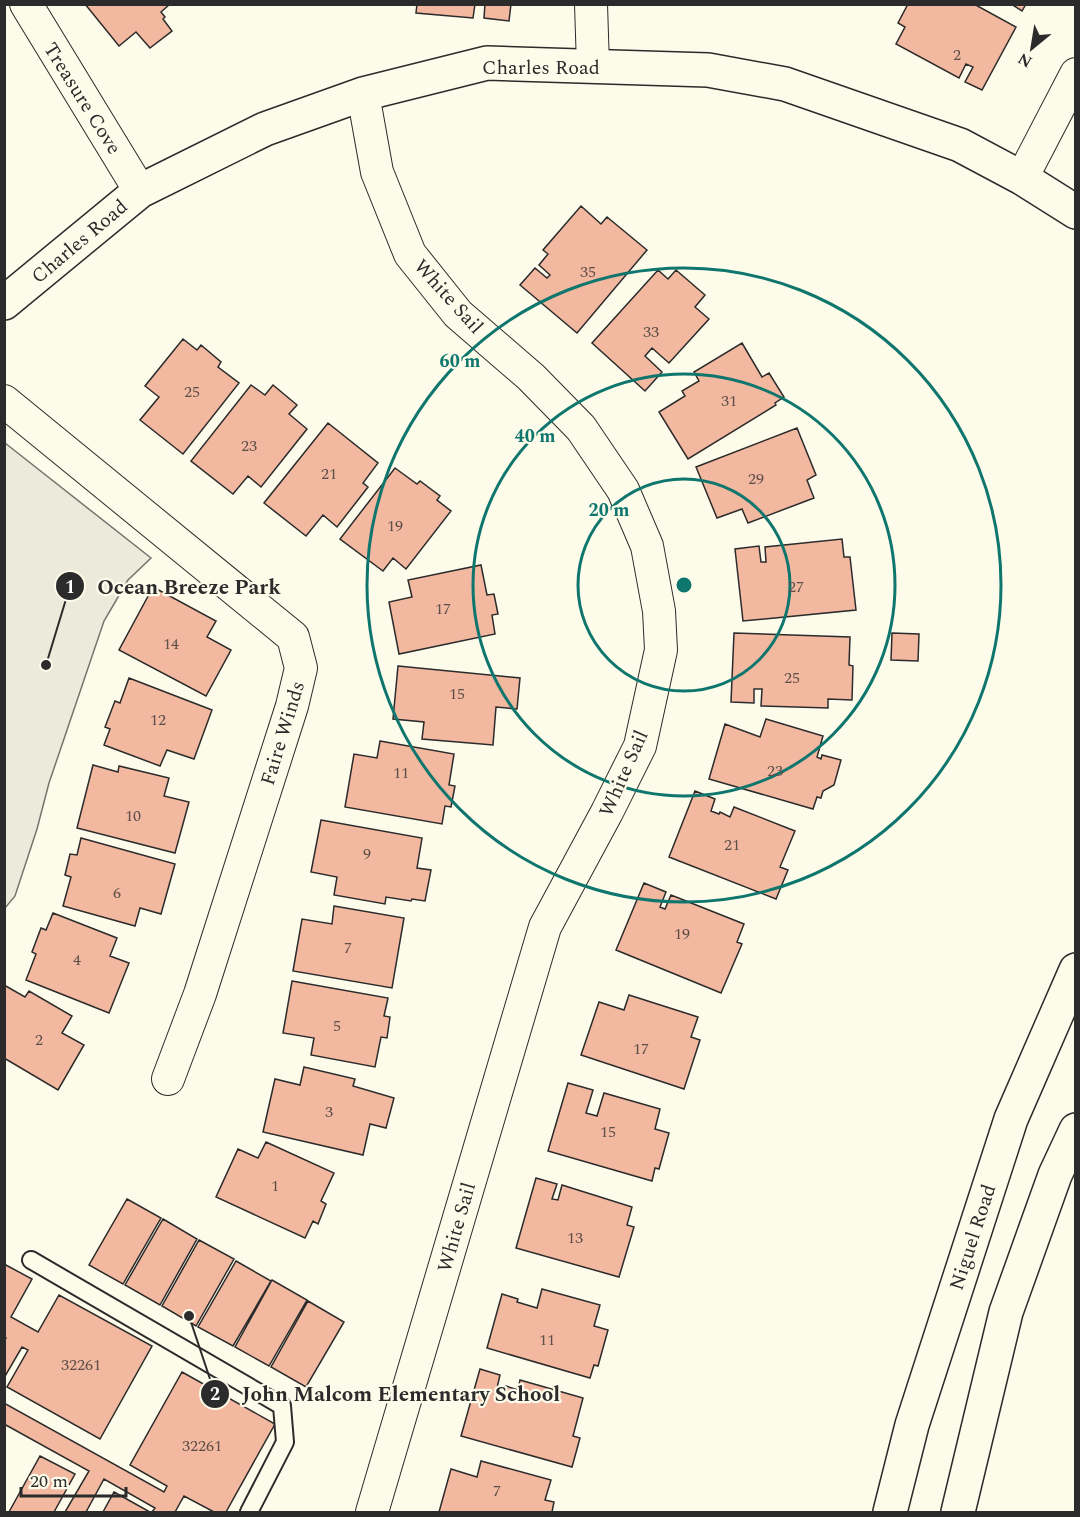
<svg xmlns="http://www.w3.org/2000/svg" width="1080" height="1517" font-family="Spectral,serif">
<style>
.green{fill:#ecebdb;stroke:#74746e;stroke-width:1.5}
.building{fill:#f2b8a0;stroke:#2b2b2b;stroke-width:1.5}
.lines{fill:none;stroke-linecap:round;stroke-linejoin:round}
.lane-casing{stroke:#2b2b2b;stroke-width:20}
.street-casing{stroke:#2b2b2b;stroke-width:34}
.secondary-casing{stroke:#2b2b2b;stroke-width:36}
.lane{stroke:#fdfbea;stroke-width:16}
.street{stroke:#fdfbea;stroke-width:32}
.secondary{stroke:#fdfbea;stroke-width:33}
.ring{fill:none;stroke:#0f766e;stroke-width:3}
.labels{text-anchor:middle;stroke-width:4.5;stroke-linejoin:round;paint-order:stroke}
.number-label{font-size:16px;fill:#5d4e48}
.street-label{font-size:20px;fill:#2b2b2b;stroke:#fdfbea}
.centre{fill:#0f766e;stroke:#fdfbea;stroke-width:3}
.ring-label{font-size:18px;text-anchor:middle;font-weight:bold;fill:#0f766e;stroke:#fdfbea;stroke-width:4.5;stroke-linejoin:round;paint-order:stroke}
.leader{fill:none;stroke:#2b2b2b;stroke-width:2}
.callout-dot{fill:#2b2b2b;stroke:#fdfbea;stroke-width:2}
.mark-label{font-size:18px;text-anchor:middle;font-weight:bold;fill:#fff}
.callout-label{font-size:21px;text-anchor:middle;font-weight:bold;fill:#2b2b2b;stroke:#fdfbea;stroke-width:4.5;stroke-linejoin:round;paint-order:stroke}
</style>
<rect width="100%" height="100%" fill="#fdfbea"/>
<path class="green" d="M5,443L151,558L128,580L104,621L49,783L37,829L15,896L5,908Z"/>
<path class="building" d="M85,4H170L161,12L165,17L163,19L172,31L150,48L136,32L119,46Z
M417,4H475L473,18L416,13Z
M485,4H511L509,21L484,18Z
M908,4H974L1016,27L982,90L965,82L973,67L966,64L959,78L896,44L905,27L898,23Z
M1011,4H1026L1022,11Z
M581,206L601,224L607,217L647,250L577,333L520,285L535,268L547,278L550,275L539,265L548,254L543,250Z
M658,270L668,279L676,270L705,295L695,307L709,319L669,363L652,348L645,356L662,372L645,391L592,343Z
M183,339L197,350L201,345L221,362L218,367L239,383L183,454L140,420L159,397L145,386Z
M742,343L762,377L769,373L784,397L775,403L776,405L688,459L659,412L685,396L682,391L699,381L694,372Z
M251,385L265,395L273,385L297,405L289,414L307,429L261,487L248,476L233,494L191,461Z
M328,423L378,463L363,483L368,487L337,527L323,515L306,536L264,503Z
M797,428L816,475L807,480L814,498L748,523L742,509L717,518L696,467Z
M395,468L417,484L420,481L440,496L437,500L451,511L406,569L393,558L383,571L340,539Z
M842,539L844,557H850L856,610L743,621L735,549L759,546L761,562H766L765,547Z
M481,565L487,595L494,594L498,614L492,615L495,634L399,654L389,602L412,597L408,580Z
M153,587L216,621L207,637L231,650L206,696L119,650Z
M734,633L850,637L849,665L853,666L852,700L828,699V708L761,706L762,689H754V703L731,702Z
M892,633L919,634L918,661L891,660Z
M398,666L520,678L517,709L496,707L493,745L422,739L424,722L393,719Z
M129,678L212,710L194,759L167,750L160,766L104,745L110,729L105,727L115,701L120,703Z
M766,719L823,736L817,757L821,759L822,755L841,760L834,785L823,791L821,798L817,797L813,809L709,779L725,724L760,737Z
M380,741L454,754L449,785L455,786L451,807L445,806L442,824L345,807L354,754L377,758Z
M93,765L118,772L119,766L169,778L164,796L189,802L175,853L77,828Z
M695,791L715,799L711,811L719,814L720,812L730,817L734,807L795,831L780,867L788,870L776,899L669,857Z
M321,820L422,838L417,868L431,870L425,901L412,899L411,901L386,897L385,904L334,895L337,877L311,872Z
M81,838L175,864L161,914L140,908L135,926L63,906L71,877L65,875L70,854L77,855Z
M644,883L666,892L660,907L665,909L671,895L744,924L737,942L742,944L721,993L616,950Z
M334,906L404,918L392,988L293,971L302,919L332,924Z
M53,913L117,938L110,956L129,963L109,1013L26,980L36,954L32,952L41,928L46,930Z
M292,981L388,998L384,1016L390,1017L387,1038L381,1037L375,1067L311,1055L314,1038L283,1033Z
M4,985L25,997L29,991L72,1016L62,1033L84,1045L58,1090L4,1058Z
M629,995L698,1017L691,1037L700,1040L684,1089L581,1055L599,1002L624,1010Z
M304,1067L355,1079L353,1086L394,1098L386,1128L370,1124L363,1155L263,1132L275,1079L300,1085Z
M568,1083L593,1090L586,1113L597,1116L604,1093L660,1109L655,1129L669,1133L659,1169L655,1168L652,1181L548,1151Z
M266,1142L334,1173L321,1201L326,1204L318,1224L313,1221L305,1238L216,1197L238,1149L258,1158Z
M536,1178L557,1184L552,1199L558,1200L562,1185L632,1207L627,1225L634,1227L619,1277L516,1248Z
M127,1199L161,1218L123,1284L89,1265Z
M163,1219L197,1239L160,1305L125,1285Z
M199,1240L234,1259L196,1326L162,1306Z
M236,1261L271,1281L233,1346L198,1327Z
M4,1264L32,1279L11,1317L38,1332L59,1295L152,1346L100,1439L7,1387L28,1350L22,1347L4,1378V1341L6,1338L4,1337Z
M272,1280L307,1300L269,1366L235,1347Z
M542,1289L600,1305L594,1326L608,1330L598,1366L594,1365L590,1378L487,1348L502,1294L518,1299L517,1302L537,1308Z
M308,1301L344,1322L306,1387L271,1367Z
M480,1369L500,1375L497,1388L505,1390L506,1386L518,1390L520,1380L583,1398L573,1436L580,1438L572,1467L461,1436Z
M182,1372L275,1424L226,1512H214L184,1496L175,1512H152L155,1508L104,1479L86,1512H65L89,1471L4,1424V1403L164,1492L167,1486L130,1465Z
M40,1456L75,1474L54,1512H9Z
M481,1461L551,1480L545,1500L554,1502L552,1512H439L451,1469L477,1477Z
M114,1492L150,1512H103Z"/>
<g class="lines">
<g class="lane-casing">
<path id="lane" d="M31,1260L282,1406L285,1442L249,1512"/>
</g>
<g class="street-casing">
<path id="street" d="M26,4L140,191
M591,4L593,66
M363,94L377,172L410,254L458,314L531,377L581,428L623,490L647,546L659,611L661,650L640,746L607,812L545,927L372,1512
M1022,178L1076,74
M4,401L293,637L301,668L292,706L200,994L168,1079"/>
</g>
<g class="secondary-casing">
<path id="secondary" d="M4,303L140,191L265,129L363,94L487,63L708,70L785,84L960,145L1022,178L1076,212
M890,1512L912,1425L1011,1119L1076,970
M958,1512L1006,1312L1055,1175L1076,1130"/>
</g>
<use href="#lane" class="lane"/>
<use href="#street" class="street"/>
<use href="#secondary" class="secondary"/>
</g>
<g class="ring">
<circle cx="684" cy="585" r="106"/>
<circle cx="684" cy="585" r="211"/>
<circle cx="684" cy="585" r="317"/>
</g>
<g class="labels">
<g class="number-label">
<text x="957" y="60">2</text>
<text x="588" y="277">35</text>
<text x="651" y="337">33</text>
<text x="192" y="397">25</text>
<text x="729" y="406">31</text>
<text x="249" y="451">23</text>
<text x="329" y="479">21</text>
<text x="756" y="484">29</text>
<text x="395" y="531">19</text>
<text x="796" y="592">27</text>
<text x="443" y="614">17</text>
<text x="171" y="649">14</text>
<text x="792" y="683">25</text>
<text x="457" y="699">15</text>
<text x="158" y="725">12</text>
<text x="775" y="776">23</text>
<text x="401" y="778">11</text>
<text x="133" y="821">10</text>
<text x="732" y="850">21</text>
<text x="367" y="859">9</text>
<text x="117" y="898">6</text>
<text x="682" y="939">19</text>
<text x="348" y="953">7</text>
<text x="77" y="965">4</text>
<text x="337" y="1031">5</text>
<text x="39" y="1045">2</text>
<text x="641" y="1054">17</text>
<text x="329" y="1117">3</text>
<text x="608" y="1137">15</text>
<text x="275" y="1191">1</text>
<text x="575" y="1243">13</text>
<text x="547" y="1345">11</text>
<text x="81" y="1370">32261</text>
<text x="202" y="1451">32261</text>
<text x="497" y="1496">7</text>
</g>
<g class="street-label">
<text x="541" y="74">Charles Road</text>
<text transform="translate(83 98) rotate(58)" y="7">Treasure Cove</text>
<text transform="translate(79 241) rotate(-40)" y="7">Charles Road</text>
<text transform="translate(449 296) rotate(48)" y="7">White Sail</text>
<text transform="translate(282 733) rotate(-73)" y="7">Faire Winds</text>
<text transform="translate(623 773) rotate(-66)" y="7">White Sail</text>
<text transform="translate(456 1227) rotate(-74)" y="7">White Sail</text>
<text transform="translate(972 1237) rotate(-72)" y="7">Niguel Road</text>
</g>
</g>
<circle cx="684" cy="585" r="9" class="centre"/>
<g class="ring-label">
<text x="460" y="367">60 m</text>
<text x="535" y="442">40 m</text>
<text x="609" y="516">20 m</text>
</g>
<path class="leader" d="M46 665L70 586M189 1316L215 1394"/>
<g class="callout-dot">
<circle cx="46" cy="665" r="6"/>
<circle cx="189" cy="1316" r="6"/>
<circle cx="70" cy="586" r="15"/>
<circle cx="215" cy="1394" r="15"/>
</g>
<g class="mark-label">
<text x="70" y="593">1</text>
<text x="215" y="1400">2</text>
</g>
<g class="callout-label">
<text x="189" y="594">Ocean Breeze Park</text>
<text x="401" y="1401">John Malcom Elementary School</text>
</g>
<rect width="1080" height="1517" fill="none" stroke="#2b2b2b" stroke-width="12"/>
<g transform="translate(1032 48) rotate(210)" stroke="#fdfbea" stroke-width="4.5" paint-order="stroke">
<path d="M0-4.5L10 22L0 15L-10 22Z" fill="#2b2b2b"/>
<text y="-9" font-size="16" font-weight="bold" text-anchor="middle" fill="#2b2b2b">N</text>
</g>
<path d="M21 1487v9h105v-9" fill="none" stroke="#2b2b2b" stroke-width="3"/>
<text x="30" y="1487" font-size="18" fill="#2b2b2b" stroke="#fdfbea" stroke-width="4.5" paint-order="stroke">20 m</text>
</svg>
